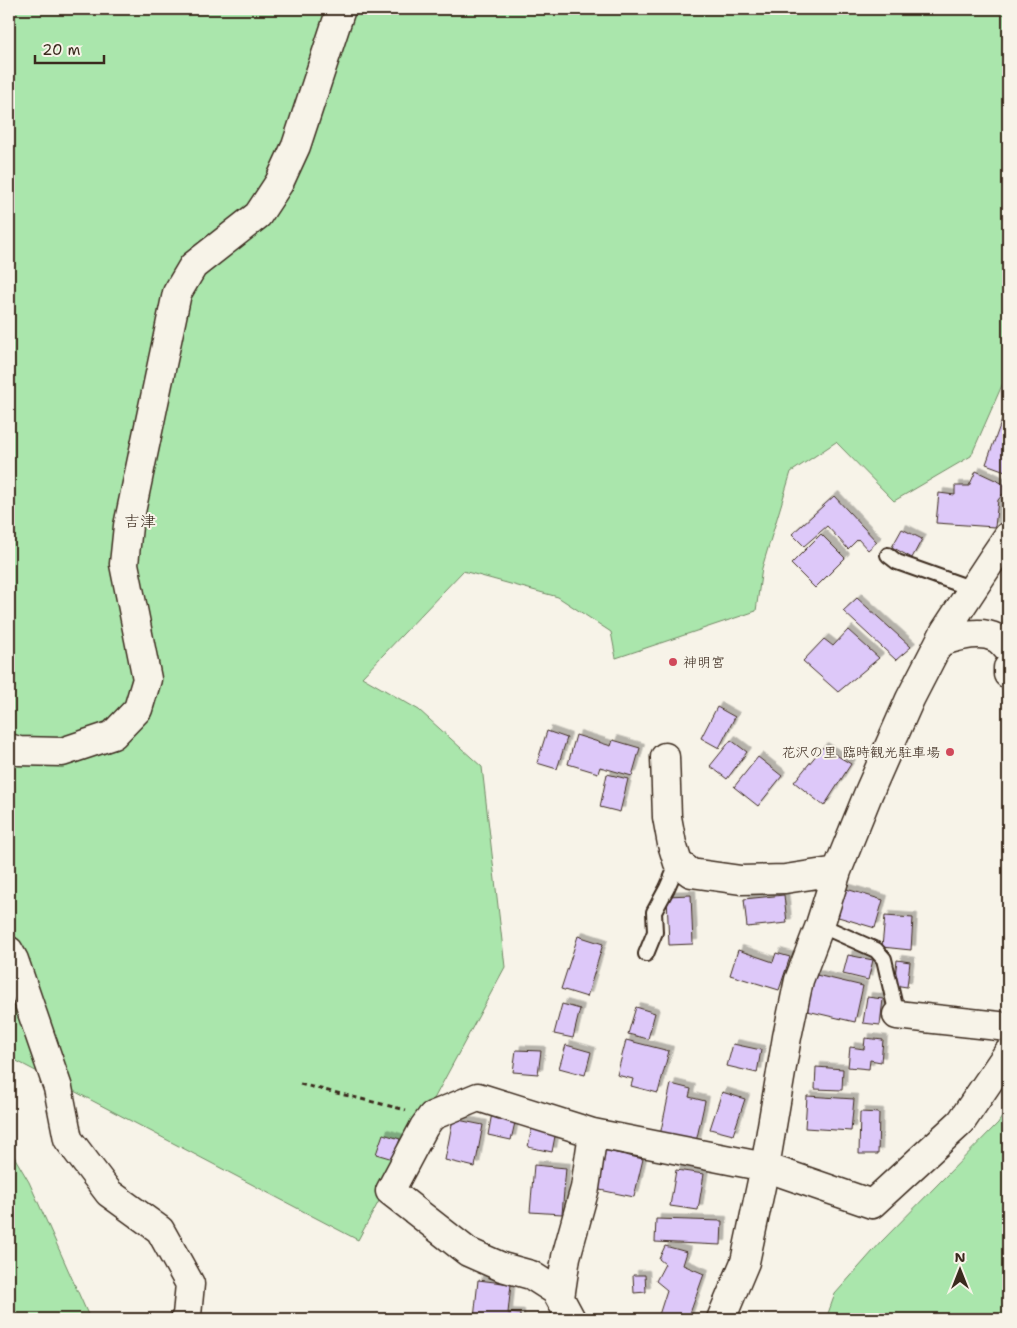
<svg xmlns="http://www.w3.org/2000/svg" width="1017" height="1328" font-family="'Shantell Sans','Klee One',sans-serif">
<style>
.green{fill:#aae6ac;stroke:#728865}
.building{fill:#ddc8f9;stroke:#3b2a1e;filter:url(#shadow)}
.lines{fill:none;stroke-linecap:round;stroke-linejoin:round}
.lane-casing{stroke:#3b2a1e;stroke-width:18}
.street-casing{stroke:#3b2a1e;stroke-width:31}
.path{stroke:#3b2a1e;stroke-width:3;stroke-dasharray:5 4;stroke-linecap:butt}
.lane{stroke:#f7f3e8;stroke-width:14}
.street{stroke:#f7f3e8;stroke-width:28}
.poi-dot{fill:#d1495b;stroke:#f7f3e8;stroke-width:2}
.labels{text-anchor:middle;stroke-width:4;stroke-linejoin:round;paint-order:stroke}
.poi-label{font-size:14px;fill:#3b2a1e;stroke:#f7f3e8;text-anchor:start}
.quarter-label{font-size:16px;fill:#3b2a1e;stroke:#f7f3e8}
</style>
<defs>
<filter id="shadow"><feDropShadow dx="4.5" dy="-4.5" stdDeviation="0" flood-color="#0004"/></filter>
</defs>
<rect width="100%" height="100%" fill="#f7f3e8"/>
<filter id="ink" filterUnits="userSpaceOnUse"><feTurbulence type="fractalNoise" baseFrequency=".02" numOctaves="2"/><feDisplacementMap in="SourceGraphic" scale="10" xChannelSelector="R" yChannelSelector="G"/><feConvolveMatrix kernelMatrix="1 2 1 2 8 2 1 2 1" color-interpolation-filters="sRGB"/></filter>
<g filter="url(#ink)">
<path class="green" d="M9,9H1008V380L1003,383L971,456L894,501L836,442L791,472L762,568L756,611L616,658L611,632L558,597L463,571L362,677L419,710L482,767L505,967L358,1240L9,1057Z
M1008,1108V1319H826L835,1294L881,1242L998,1123Z
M9,1148L29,1182L90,1319H9Z"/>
<path class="building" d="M1007,406L1008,407V472L986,464Z
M976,471L1008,486V488L998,500L995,527L936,523L939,493L955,495V486H969Z
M834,496L877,542L868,550L858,539L848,549L827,526L804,546L792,534Z
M902,529L922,539L912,558L892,547Z
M821,534L845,558L815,588L791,564Z
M857,598L911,647L896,660L843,611Z
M848,630L879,658L838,692L803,661L824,639L833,646Z
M717,707L735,717L719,748L701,738Z
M547,731L567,738L557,769L537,763Z
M576,735L611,746L613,740L640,748L632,776L600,767L598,773L568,764Z
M731,740L747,752L727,779L710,766Z
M823,747L851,764L824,806L794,782Z
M758,757L782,776L758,806L734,787Z
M607,774L628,779L620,812L600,807Z
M843,888L883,900L875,928L835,916Z
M691,895L693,944L669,945L667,896Z
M784,895L787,923L747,927L744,899Z
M885,916L913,918L911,950L882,947Z
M578,936L603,944L587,997L561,989Z
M738,950L773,962L776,953L790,957L779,990L730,975Z
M848,955L873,960L868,980L843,974Z
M897,960L910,962L907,987L894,985Z
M812,974L863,986L855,1022L803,1010Z
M867,997L883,999L880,1025L863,1023Z
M562,1004L580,1009L573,1038L554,1034Z
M636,1007L655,1013L648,1039L628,1034Z
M865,1038L883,1040L881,1062L870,1060L869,1069L848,1067L850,1047L864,1049Z
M626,1040L669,1051L658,1093L631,1086L633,1079L617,1075Z
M733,1044L761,1050L757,1073L727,1066Z
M566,1045L591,1052L585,1075L559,1068Z
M516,1050L541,1051L538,1074L513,1072Z
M816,1067L843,1069L842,1090L815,1089Z
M671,1084L691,1089L689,1097L705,1101L696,1142L660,1135Z
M722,1092L745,1099L733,1135L710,1129Z
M807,1096L854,1099L851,1131L805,1128Z
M860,1112L879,1113L878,1154H859Z
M492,1113L516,1118L511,1140L488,1135Z
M453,1119L483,1125L475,1167L445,1160Z
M532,1126L556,1131L552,1152L528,1147Z
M383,1134L400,1139L393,1159L376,1154Z
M603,1150L643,1159L634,1197L595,1189Z
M534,1165L566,1168L562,1214L530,1212Z
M676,1170L704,1174L698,1210L670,1206Z
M656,1219L722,1221L721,1245L655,1242Z
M665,1246L687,1252L683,1265L704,1274L688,1319H672L659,1315L667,1290L656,1281L665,1264L659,1259Z
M633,1275H645L646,1292L634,1293Z
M478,1280L511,1284L508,1313L520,1314V1319H474Z"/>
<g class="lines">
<g class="lane-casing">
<path id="lane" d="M888,555L897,562L973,589
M820,925L876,950L884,959L897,1015
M646,954L655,932L654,912L667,888L678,863"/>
</g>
<g class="street-casing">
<path id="street" d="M940,642C957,637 979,629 996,638C1000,640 1005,646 1008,649
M1008,668V674
M9,748L19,751L62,752L113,735L138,709L147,679L124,564L128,526L177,293L193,266L258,215L279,183L296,146L341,9
M665,757L667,817L672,844L678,863L691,873L741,880L785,879L837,871
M9,951L14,960L58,1088L68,1139L109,1193L160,1230L190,1284L187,1315L185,1319
M897,1015L1008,1027
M560,1298L566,1257L585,1188L593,1133
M571,1319L556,1291L531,1275L502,1267L468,1252L390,1191L424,1127L432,1116L478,1097L593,1133L765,1167L872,1204L961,1122L1008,1053
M721,1319L745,1262L765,1167L787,1037L799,980L820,925L837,871L869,792L910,699L945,631L993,558L1008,536"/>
</g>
<path class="path" d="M300,1084L406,1110"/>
<use href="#lane" class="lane"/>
<use href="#street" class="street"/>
</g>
</g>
<g class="poi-dot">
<circle cx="673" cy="662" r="5"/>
<circle cx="950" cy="752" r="5"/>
</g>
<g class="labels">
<g class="poi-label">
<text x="683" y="667">神明宮</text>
<text x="940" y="757" text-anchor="end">花沢の里 臨時観光駐車場</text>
</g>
<g class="quarter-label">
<text x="140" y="527">吉津</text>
</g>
</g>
<rect width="1017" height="1328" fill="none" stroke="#f7f3e8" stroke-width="30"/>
<rect x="15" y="15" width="987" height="1298" fill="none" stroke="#3b2a1e" stroke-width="2" filter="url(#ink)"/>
<g transform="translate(960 1270)" stroke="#f7f3e8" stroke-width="4" paint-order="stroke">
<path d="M0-4L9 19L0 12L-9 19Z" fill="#3b2a1e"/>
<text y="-8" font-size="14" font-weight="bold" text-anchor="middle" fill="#3b2a1e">N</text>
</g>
<path d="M35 55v8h69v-8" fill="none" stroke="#3b2a1e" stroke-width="2.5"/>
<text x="42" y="55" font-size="15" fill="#3b2a1e" stroke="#f7f3e8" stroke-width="4" paint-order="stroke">20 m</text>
</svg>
